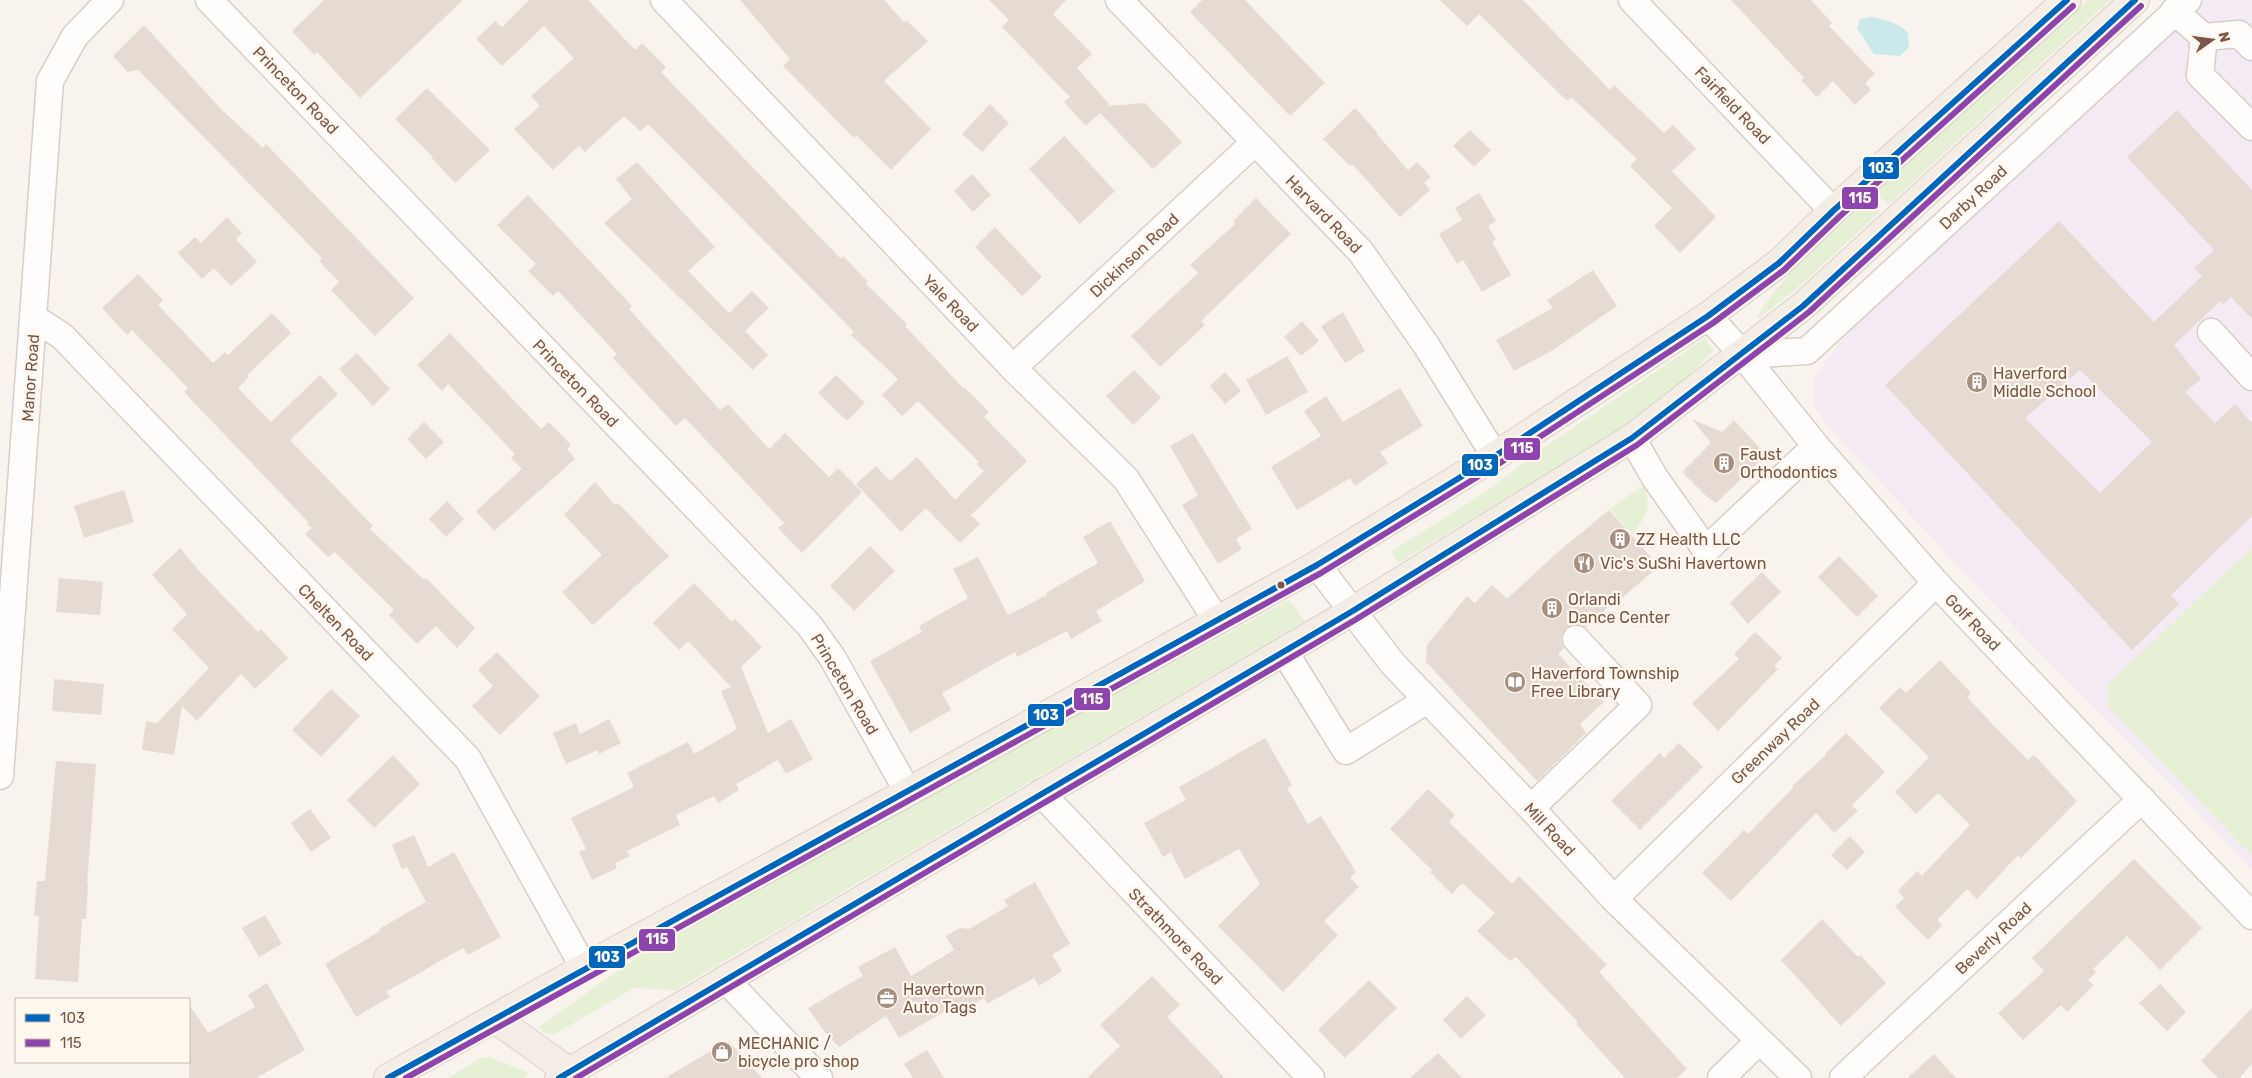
<svg xmlns="http://www.w3.org/2000/svg" width="2252" height="1078" font-family="Rubik,sans-serif">
<style>
.education{fill:#f4eaf4}
.green{fill:#e5f0d5}
.water{fill:#cbe9eb}
.building{fill:#e5dbd3;fill-rule:evenodd}
.lines{fill:none;stroke-linecap:round;stroke-linejoin:round}
.minor-casing{stroke:#d7cec8;stroke-width:29}
.major-casing{stroke:#dad0c9;stroke-width:30}
.minor{stroke:#fefdfc;stroke-width:26}
.major{stroke:#f3ede5;stroke-width:28}
.bus-1-casing{stroke:#fff8ee;stroke-width:10}
.bus-2-casing{stroke:#fff8ee;stroke-width:10}
.bus-1{stroke:#0065bd;stroke-width:6}
.bus-2{stroke:#8e44ad;stroke-width:6}
.bus-dot{fill:#7a5748;stroke:#fff8ee;stroke-width:2}
.labels{text-anchor:middle;stroke-width:4.5;stroke-linejoin:round;paint-order:stroke}
.street-label{font-size:16px;fill:#7a5748;stroke:#fff8ee}
.poi-label{font-size:16px;fill:#7a5748;stroke:#fff8ee;text-anchor:start}
.line-badge{stroke:#fff8ee;stroke-width:2}
.badge-label{font-size:14px;text-anchor:middle;font-weight:bold;fill:#fff}
</style>
<rect width="100%" height="100%" fill="#f8f3ec"/>
<path class="education" d="M2204,0H2252V870L2164,777L2039,653L1826,424L1814,406V380L1827,359L1861,316Z"/>
<path class="green" d="M2088,0H2110L1888,205L1876,193Z
M1869,200L1880,212L1796,289L1759,318H1756C1784,272 1829,237 1869,200Z
M1705,338L1713,351L1680,385L1606,438L1398,563L1392,551L1487,491L1536,453Z
M1644,485C1652,511 1646,513 1633,535L1610,509Z
M2252,548V856L2108,706L2107,685Z
M1289,600L1305,621L675,990L634,988L553,1035L542,1032L540,1026L642,954L781,876Z
M483,1057H490L526,1072L528,1075L523,1078H447Z"/>
<path class="water" d="M1872,17C1886,20 1898,22 1908,33L1909,47L1900,56L1874,54L1857,28L1860,19Z"/>
<path class="building" d="M324,0H463L360,98L317,52L314,55L292,31Z
M529,0H588L635,50L642,43L666,67L661,72L841,259L843,256L868,282L866,284L907,324L905,326L964,389L965,388L989,412L984,417L1027,461L971,515L980,524L960,543L926,508L901,532L856,484L876,466L890,481L917,457L955,500L984,471L976,464L979,462L918,401L902,416L882,395L898,379L851,335L854,332L811,288L648,124L640,131L624,116L585,152L579,146L553,170L514,129L540,106L531,96L574,58L544,26L502,66L476,39L495,21L502,27Z
M740,0H884L904,22L906,20L928,41L884,81L931,129L891,170L856,135L854,138L783,66L790,59Z
M989,0H1066L1053,14L1092,54L1077,68L1109,104L1108,106L1145,103L1182,142L1153,169L1100,113L1086,126L1064,102L1070,97L1002,27L1009,20Z
M1202,0H1245L1325,83L1290,116L1190,12Z
M1440,0H1523L1610,90L1614,85L1664,133L1673,125L1696,149L1672,171L1716,217L1680,253L1654,226L1672,208L1630,166L1637,159L1571,97L1567,101L1479,14L1467,26Z
M1731,0H1811L1832,23L1829,26L1875,74L1865,83L1871,90L1855,105L1833,81L1817,97L1801,80L1804,78Z
M144,25L222,110L263,148L266,144L414,298L375,336L331,290L339,282L319,261L322,258L138,70L128,72L113,56Z
M427,88L490,150L455,183L431,157L432,156L395,119Z
M990,104L1009,123L982,152L962,134Z
M1355,108L1377,132L1376,133L1408,170L1417,162L1431,177L1424,183L1430,190L1400,217L1352,164L1350,166L1323,139Z
M2177,110L2252,190V319L2231,297L2223,304L2220,301L2174,345L2201,379L2185,392L2215,423L2235,404L2252,423V516L2171,595L2179,604L2132,650L1885,385L2059,221L2154,322L2202,276L2194,268L2214,250L2127,157ZM2080,370L2152,442L2100,493L2025,418Z
M1470,130L1491,150L1474,167L1453,146Z
M1064,136L1115,191L1080,224L1029,169Z
M637,162L715,247L688,271L729,313L752,291L769,308L745,331L768,355L753,370L604,223L632,199L616,179Z
M972,174L991,195L973,212L954,191Z
M1479,193L1496,221L1488,226L1496,239L1492,242L1511,275L1482,292L1463,260L1457,264L1439,234L1462,220L1455,208Z
M528,195L632,306L629,309L720,410L728,404L769,449L785,433L829,477L838,468L862,492L802,553L778,528L784,523L685,418L676,426L613,358L617,354L558,291L553,296L528,271L536,264L497,225Z
M1256,198L1291,234L1201,321L1205,325L1160,367L1131,336L1198,273L1190,265L1235,224L1233,221Z
M227,217L242,233L236,239L257,262L231,286L214,268L202,279L178,253L195,237L201,243Z
M995,227L1042,277L1022,296L975,247Z
M1593,270L1617,306L1553,350L1514,371L1496,340L1553,308L1547,300Z
M138,274L163,300L158,305L213,363L225,352L228,355L272,313L291,333L247,375L249,377L238,388L271,422L320,375L338,394L290,440L373,526L370,529L424,580L426,578L475,628L457,648L436,626L417,644L389,615L394,610L335,552L328,557L305,534L312,528L307,524L308,522L184,392L188,388L132,330L127,335L102,308Z
M1343,312L1365,351L1345,363L1321,326Z
M1302,321L1319,341L1301,356L1284,337Z
M450,333L541,429L549,422L571,445L567,449L575,459L494,531L476,511L522,469L511,458L515,454L448,384L442,391L417,365Z
M357,353L390,389L373,406L339,369Z
M1287,356L1308,392L1266,415L1246,380Z
M1134,370L1161,398L1133,425L1106,396Z
M1225,372L1241,391L1225,404L1210,386Z
M836,375L865,403L847,421L818,393Z
M1400,388L1423,426L1380,452L1388,463L1355,486L1350,478L1297,510L1271,467L1321,436L1304,411L1326,396L1343,422Z
M1692,419L1722,432L1734,420L1766,455L1716,503L1706,496L1682,472L1711,443Z
M424,422L444,442L426,459L407,439Z
M1193,433L1252,529L1236,539L1242,549L1218,564L1182,505L1198,495L1170,446Z
M595,482L615,505L618,503L669,556L593,625L562,592L602,555L564,515Z
M124,490L134,522L84,538L74,506Z
M447,501L464,519L446,537L429,519Z
M1609,510L1659,566L1614,605L1612,603L1585,628L1580,625H1572L1566,628L1562,634L1561,642L1564,648L1558,654L1604,702L1580,724L1586,733L1537,781L1426,662L1427,645L1467,596L1475,603L1492,585L1507,599L1558,552Z
M1110,521L1145,581L1096,611L1102,621L1071,639L1067,631L1017,657L1015,652L942,693L951,710L910,733L870,661L922,632L919,626L968,598L953,569L978,557L1008,615L1047,595L1046,593L1098,563L1083,537Z
M870,546L895,571L854,611L830,586Z
M180,548L200,572L258,632L261,629L288,658L255,689L241,674L197,721L182,706L174,755L142,750L146,721L157,723L209,668L172,629L187,614L152,575Z
M1839,556L1878,596L1857,617L1818,577Z
M1762,572L1781,592L1748,624L1730,603Z
M59,578L103,582L100,615L56,612Z
M694,583L732,622L735,619L762,647L741,667L768,733L791,719L813,759L786,774L778,760L736,784L739,790L718,803L714,796L676,815L680,825L627,851L630,856L615,863L617,868L592,880L579,852L586,849L571,818L634,787L627,773L688,742L694,754L737,729L721,691L731,687L688,641L679,650L653,623Z
M1755,632L1782,658L1774,666L1778,669L1718,731L1692,703L1739,659L1734,654Z
M497,652L540,696L500,735L472,706L493,686L478,670Z
M1940,660L1971,693L1967,697L1998,730L2028,760L2034,755L2077,801L2021,858L2018,855L1977,899L1967,889L1937,920L1942,925L1928,940L1895,907L1904,898L1898,891L1917,871L1922,876L1970,825L1938,793L1916,814L1895,792L1929,757L1879,708L1900,687L1906,693Z
M54,679L104,684L101,715L52,711Z
M331,689L360,716L321,757L292,730Z
M609,719L621,743L599,754L598,750L566,764L553,733L576,723L580,734Z
M1846,733L1885,772L1852,805L1858,811L1834,833L1816,813L1731,901L1702,873L1744,830L1748,834L1793,788L1792,786L1826,755L1825,754Z
M1265,738L1292,785L1287,788L1308,824L1321,816L1356,872L1350,878L1359,887L1324,921L1338,935L1283,992L1218,926L1260,884L1239,849L1185,879L1171,852L1163,857L1144,823L1186,800L1179,787Z
M1679,743L1703,767L1640,830L1611,801L1660,753L1664,758Z
M393,755L420,784L374,828L347,800Z
M56,761L96,764L87,884H88L86,919H82L78,982L35,979L39,916H34L37,881H45Z
M1428,789L1455,815L1449,822L1512,884L1519,876L1607,965L1599,972L1687,1069L1677,1078H1625L1576,1024L1578,1022L1516,957L1510,961L1477,931L1495,913L1462,883L1452,894L1430,872L1432,870L1390,829Z
M310,809L331,838L311,852L291,823Z
M414,835L428,867L454,852L501,937L468,955L463,948L386,992L390,997L356,1017L325,964L380,931L379,929L426,902L407,867L402,869L392,845Z
M1850,836L1865,852L1847,870L1831,855Z
M2134,859L2202,928L2160,970L2127,936L2093,969L2096,972L2088,980L2094,985L2067,1012L2061,1005L2023,1040L1998,1013L2044,971L2032,958Z
M1035,882L1070,944L1052,955L1062,971L1039,986L1034,978L987,1004L984,998L965,1009L961,1002L899,1038L886,1016L839,1047L823,1030L808,1008L863,976L858,967L895,947L911,976L954,950L946,936L960,928L969,929L1008,906L1004,900Z
M265,915L282,944L259,957L242,928Z
M1822,919L1858,957L1860,955L1886,983L1841,1026L1781,960Z
M1152,976L1180,1005L1167,1017L1225,1078H1087L1120,1046L1100,1025Z
M1369,980L1397,1008L1345,1058L1318,1030Z
M267,983L305,1050L256,1078H189V1004L208,1033L255,1007L248,995Z
M2160,984L2186,1012L2167,1031L2139,1003Z
M1467,996L1486,1015L1461,1039L1443,1020Z
M2252,1008V1064L2239,1078H2218L2201,1061Z
M728,1041L762,1078H665Z
M927,1050L944,1078H913L904,1064Z
M1438,1053L1462,1078H1410Z
M1934,1054L1956,1078H1907Z"/>
<g class="lines">
<g class="minor-casing">
<path id="minor" d="M209,0L809,625L832,657L908,792
M664,0L1013,368L1126,479L1217,621
M1119,0L1361,252L1426,345L1495,456
M1632,0L1833,211
M2174,11L2204,37L2239,34L2252,47
M2204,37L2200,75L2252,127
M1708,316L1743,355L1816,446L1936,583L2252,916
M34,318L62,336L468,759L584,968
M2211,332L2252,377
M1743,355L1807,351L2188,0
M1013,368L1255,142
M1632,438L1655,478L1706,550L1816,446
M1317,565L1393,664L1531,808L1614,899L1798,1078
M1284,651L1346,751L1427,700
M0,776L50,81L75,36L110,0
M1041,793L1311,1078
M1531,808L1638,705L1576,639
M1614,899L1936,583
M725,979L819,1078
M1721,1078L1759,1041
M1843,1078L2142,799"/>
</g>
<g class="major-casing">
<path id="major" d="M495,1019L570,1072
M388,1078L584,968L908,792L1317,565L1495,456L1708,316L1779,263L1833,211L2067,0
M559,1078L1351,612L1632,438L1803,306L2135,0"/>
</g>
<use href="#minor" class="minor"/>
<use href="#major" class="major"/>
<g class="bus-1-casing">
<path id="bus-1" d="M388,1078L1317,565L1495,456L1708,316L1779,263L1833,211L2067,0
M559,1078L1351,612L1632,438L1803,306L2135,0"/>
</g>
<g class="bus-2-casing">
<path id="bus-2" d="M406,1078L1321,573L1500,463L1713,323L1784,270L1839,217L2073,6
M576,1078L1355,620L1637,445L1809,312L2141,6"/>
</g>
<use href="#bus-1" class="bus-1"/>
<use href="#bus-2" class="bus-2"/>
</g>
<defs>
<g id="building-disc" transform="scale(1.125)"><circle r="9.5" fill="#a68e81" stroke="#fff8ee"/><path d="M-4-6H4V6H1V3H-1V6H-4ZM-2.5-4.3h1.7v1.8h-1.7ZM.8-4.3h1.7v1.8H.8ZM-2.5-1h1.7V.8h-1.7ZM.8-1h1.7V.8H.8Z" fill="#fff"/></g>
<g id="restaurant-disc" transform="scale(1.125)"><circle r="9.5" fill="#a68e81" stroke="#fff8ee"/><path d="M-5-6h1v4h1v-4h1v4h1v-4h1v5L-1.5 .5V6h-2V.5L-5-1ZM5-6V6H3V1.5H1.5Q1.5-4 5-6Z" fill="#fff"/></g>
<g id="library-disc" transform="scale(1.125)"><circle r="9.5" fill="#a68e81" stroke="#fff8ee"/><path d="M-6-4Q-3-5.5-.7-3.5V5Q-3 3-6 4ZM6-4Q3-5.5 .7-3.5V5Q3 3 6 4Z" fill="#fff"/></g>
<g id="office-disc" transform="scale(1.125)"><circle r="9.5" fill="#a68e81" stroke="#fff8ee"/><path d="M-6-3h4V-5.5h4V-3h4V5H-6ZM-1-4.5V-3h2v-1.5ZM-6 0V1H6V0Z" fill="#fff"/></g>
<g id="shop-disc" transform="scale(1.125)"><circle r="9.5" fill="#a68e81" stroke="#fff8ee"/><path d="M-5-2.5h2.3a2.7 3.5 0 0 1 5.4 0H5L5.5 6h-11ZM-1.5-2.5h3a1.5 2.3 0 0 0-3 0Z" fill="#fff"/></g>
</defs>
<g fill-rule="evenodd">
<use href="#building-disc" x="1977" y="382"/>
<use href="#building-disc" x="1724" y="463"/>
<use href="#building-disc" x="1620" y="539"/>
<use href="#restaurant-disc" x="1584" y="563"/>
<use href="#building-disc" x="1552" y="608"/>
<use href="#library-disc" x="1515" y="682"/>
<use href="#office-disc" x="887" y="998"/>
<use href="#shop-disc" x="722" y="1052"/>
</g>
<circle class="bus-dot" cx="1281" cy="585" r="4.5"/>
<g class="labels">
<g class="street-label">
<text transform="translate(296 90) rotate(46)" y="6">Princeton Road</text>
<text transform="translate(1733 105) rotate(46)" y="6">Fairfield Road</text>
<text transform="translate(1973 197) rotate(-43)" y="6">Darby Road</text>
<text transform="translate(1324 214) rotate(46)" y="6">Harvard Road</text>
<text transform="translate(1134 255) rotate(-43)" y="6">Dickinson Road</text>
<text transform="translate(951 303) rotate(46)" y="6">Yale Road</text>
<text transform="translate(30 378) rotate(-86)" y="6">Manor Road</text>
<text transform="translate(576 383) rotate(46)" y="6">Princeton Road</text>
<text transform="translate(336 622) rotate(46)" y="6">Chelten Road</text>
<text transform="translate(1973 622) rotate(46)" y="6">Golf Road</text>
<text transform="translate(845 684) rotate(59)" y="6">Princeton Road</text>
<text transform="translate(1775 741) rotate(-44)" y="6">Greenway Road</text>
<text transform="translate(1550 829) rotate(47)" y="6">Mill Road</text>
<text transform="translate(1176 936) rotate(46)" y="6">Strathmore Road</text>
<text transform="translate(1993 938) rotate(-43)" y="6">Beverly Road</text>
</g>
<g class="poi-label">
<text x="1993" y="379">Haverford<tspan x="1993" dy="18">Middle School</tspan></text>
<text x="1740" y="460">Faust<tspan x="1740" dy="18">Orthodontics</tspan></text>
<text x="1636" y="545">ZZ Health LLC</text>
<text x="1600" y="569">Vic's SuShi Havertown</text>
<text x="1568" y="605">Orlandi<tspan x="1568" dy="18">Dance Center</tspan></text>
<text x="1531" y="679">Haverford Township<tspan x="1531" dy="18">Free Library</tspan></text>
<text x="903" y="995">Havertown<tspan x="903" dy="18">Auto Tags</tspan></text>
<text x="738" y="1049">MECHANIC /<tspan x="738" dy="18">bicycle pro shop</tspan></text>
</g>
</g>
<g class="line-badge">
<rect x="1862" y="156" width="38" height="24" rx="5" fill="#0065bd"/>
<rect x="1841" y="186" width="38" height="24" rx="5" fill="#8e44ad"/>
<rect x="1503" y="437" width="38" height="24" rx="5" fill="#8e44ad"/>
<rect x="1461" y="453" width="38" height="24" rx="5" fill="#0065bd"/>
<rect x="1073" y="687" width="38" height="24" rx="5" fill="#8e44ad"/>
<rect x="1027" y="703" width="38" height="24" rx="5" fill="#0065bd"/>
<rect x="638" y="928" width="38" height="24" rx="5" fill="#8e44ad"/>
<rect x="588" y="945" width="38" height="24" rx="5" fill="#0065bd"/>
</g>
<g class="badge-label">
<text x="1881" y="173">103</text>
<text x="1860" y="203">115</text>
<text x="1522" y="453">115</text>
<text x="1480" y="470">103</text>
<text x="1092" y="704">115</text>
<text x="1046" y="720">103</text>
<text x="657" y="944">115</text>
<text x="607" y="962">103</text>
</g>
<rect x="15" y="998" width="175" height="65" fill="#fff8ee" stroke="#cab8ac"/>
<rect x="25" y="1014" width="25" height="8" fill="#0065bd" stroke="#cab8ac"/>
<text x="60" y="1023" font-size="15" fill="#7a5748">103</text>
<rect x="25" y="1039" width="25" height="8" fill="#8e44ad" stroke="#cab8ac"/>
<text x="60" y="1048" font-size="15" fill="#7a5748">115</text>
<g transform="translate(2212 40) rotate(76)" stroke="#fff8ee" stroke-width="4" paint-order="stroke">
<path d="M0-4L9 19L0 12L-9 19Z" fill="#7a5748"/>
<text y="-8" font-size="14" font-weight="bold" text-anchor="middle" fill="#7a5748">N</text>
</g>
</svg>
